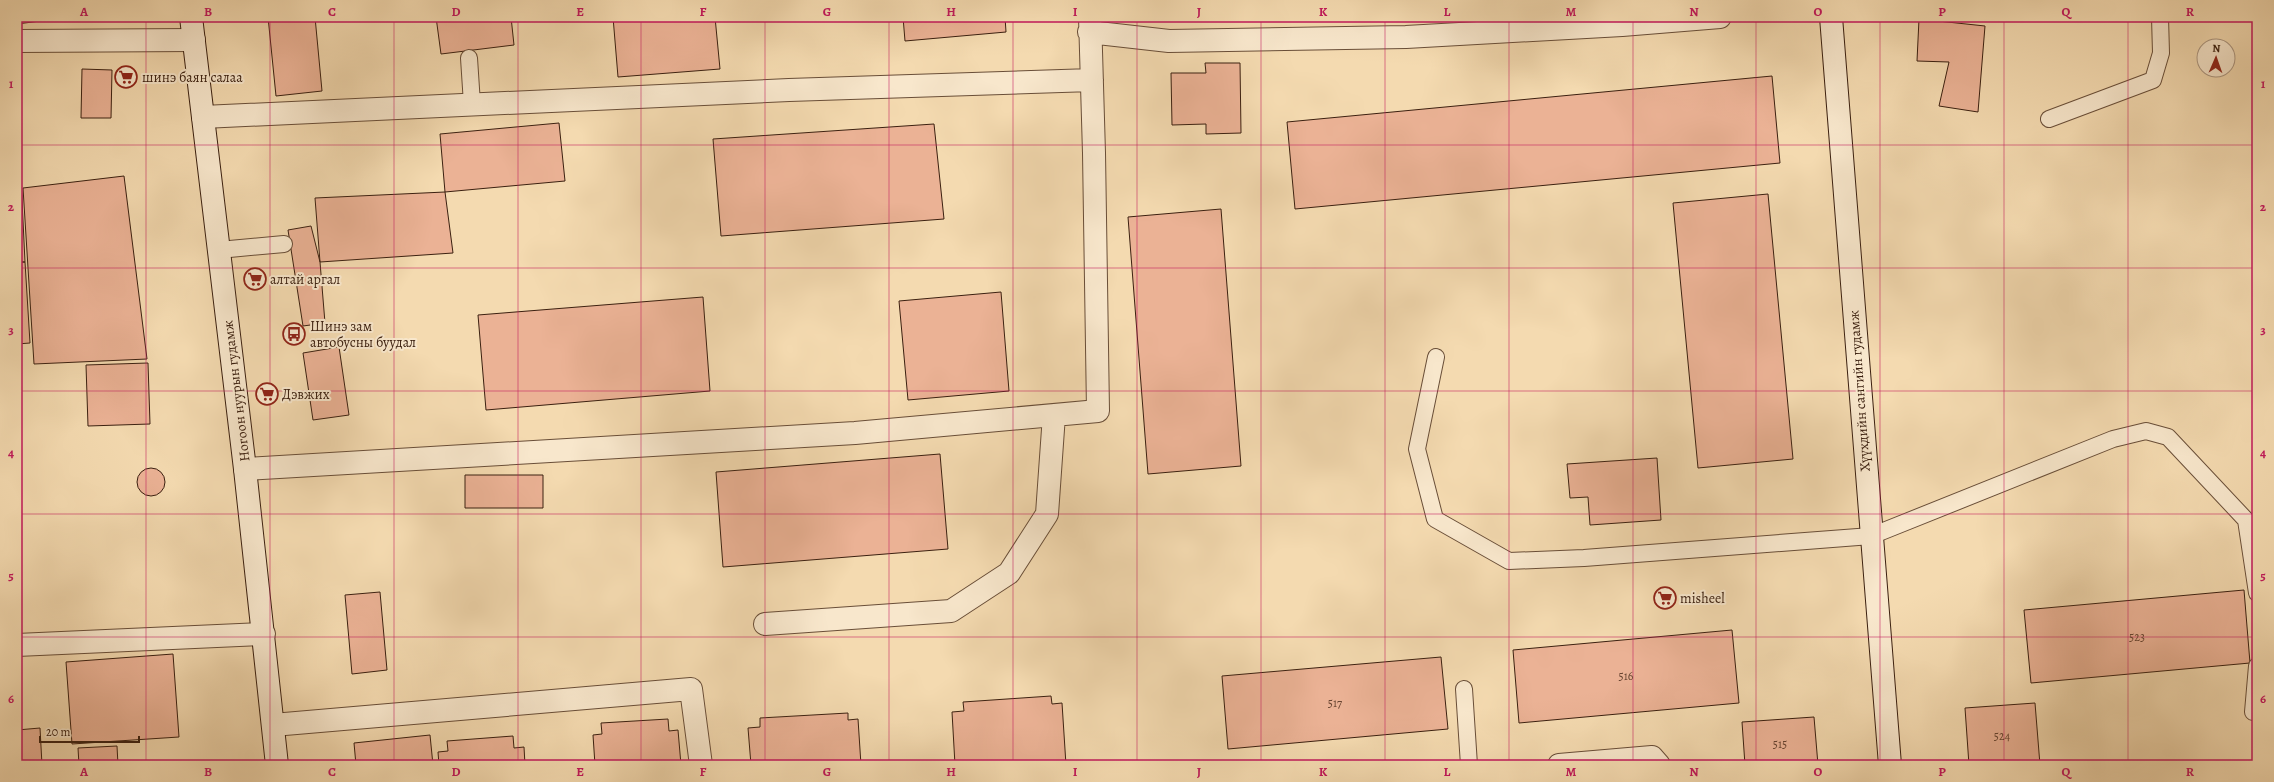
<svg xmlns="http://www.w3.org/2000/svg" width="2274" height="782" font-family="Alegreya,serif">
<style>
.building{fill:#ebb295;stroke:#3b2010}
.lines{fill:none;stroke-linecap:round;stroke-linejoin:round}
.lane-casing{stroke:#694e38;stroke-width:18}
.street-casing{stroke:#694e38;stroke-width:24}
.secondary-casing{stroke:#3b2010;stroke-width:24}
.lane{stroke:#f8e7cc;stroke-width:16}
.street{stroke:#f8e7cc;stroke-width:22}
.secondary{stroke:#f8e7cc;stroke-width:22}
.grid{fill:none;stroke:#c2185b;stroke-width:1;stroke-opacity:0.55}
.labels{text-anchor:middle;stroke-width:4;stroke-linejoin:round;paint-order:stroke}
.number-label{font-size:12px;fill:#674431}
.poi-label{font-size:14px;fill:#3b2010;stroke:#f8e7cc;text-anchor:start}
.street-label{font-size:14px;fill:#3b2010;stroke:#f8e7cc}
.neatline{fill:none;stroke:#c2185b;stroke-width:1.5}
.grid-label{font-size:13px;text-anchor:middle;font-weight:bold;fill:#c2185b}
</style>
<rect width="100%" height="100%" fill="#f4dab0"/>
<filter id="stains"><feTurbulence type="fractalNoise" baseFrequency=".005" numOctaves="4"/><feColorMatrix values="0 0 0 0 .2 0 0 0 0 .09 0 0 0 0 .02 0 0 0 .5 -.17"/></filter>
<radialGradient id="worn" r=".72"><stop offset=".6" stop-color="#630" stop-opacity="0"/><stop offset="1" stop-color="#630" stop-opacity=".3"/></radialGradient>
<path class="building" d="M17,17H71L17,24Z
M268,17H315L322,91L276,96Z
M436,17H511L514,45L441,54Z
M613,17H715L720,69L618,77Z
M903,17H1005L1006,32L905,41Z
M1919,19L1985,26L1978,112L1939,106L1949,62L1917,61Z
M1205,63H1240L1241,133L1206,134V124L1172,125L1171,73H1206Z
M82,69L112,70L111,118H81Z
M1772,76L1780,163L1295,209L1287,122Z
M559,123L565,181L445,192L440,134Z
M934,124L944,219L721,236L713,139Z
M17,158H20L25,262H17Z
M124,176L147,359L34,364L23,188Z
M445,192L453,253L320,262L315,198Z
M1768,194L1793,459L1698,468L1673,203Z
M1221,209L1241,466L1148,474L1128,217Z
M311,226L320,262L325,323L303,326L288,230Z
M17,262H25L30,343L17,344Z
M1001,292L1009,391L908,400L899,301Z
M703,297L710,391L486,410L478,315Z
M339,347L349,415L313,420L303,353Z
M148,363L150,424L88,426L86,365Z
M940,454L948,549L723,567L716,472Z
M1657,458L1661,520L1590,525L1588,497L1570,498L1567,464Z
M137 482a14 14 0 1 1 28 0a14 14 0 1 1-28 0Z
M465,475H543V508H465Z
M2244,590L2250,663L2031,683L2024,610Z
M380,592L387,670L352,674L345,595Z
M1732,630L1739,703L1519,723L1513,650Z
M173,654L179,737L72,744L66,662Z
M1441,657L1448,729L1228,749L1222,676Z
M1051,696L1052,704L1062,703L1066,765H955L952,712L964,711L963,702Z
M2035,703L2040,765H1969L1965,708Z
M848,713V720L858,719L861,765H751L748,728L760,727V718Z
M1814,717L1818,765H1745L1742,722Z
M668,719L669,731L678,730L681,765H595L593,735L602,734L601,723Z
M40,728L42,765H17V730Z
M430,735L433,765H356L354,743Z
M513,736L514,748L524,747L525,765H439L438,752L448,751L447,741Z
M117,746L118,765H79L78,748Z"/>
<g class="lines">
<g class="lane-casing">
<path id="lane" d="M469,58L472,104
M2049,119L2153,80L2161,53L2160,17
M219,250L284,244
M1436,357L1417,449L1435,519L1509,561L1584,558L1871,536L2113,439L2146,431L2168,437L2246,520L2257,593
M1464,689L1469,765
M2253,712L2257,666"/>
</g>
<g class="street-casing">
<path id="street" d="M1089,32L1169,41L1406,37L1622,25L1720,17
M17,41L194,40
M203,117L789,90L1092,80
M245,469L855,433L1098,411L1094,153L1090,17
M765,624L951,611L1009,573L1047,514L1054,415
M17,645L264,634
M273,725L691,689L701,765
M1559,765L1652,757L1659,765"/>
</g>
<g class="secondary-casing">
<path id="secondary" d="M191,17L245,469L277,765
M1831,17L1890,765"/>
</g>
<use href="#lane" class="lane"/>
<use href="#street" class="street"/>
<use href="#secondary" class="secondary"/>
</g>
<path class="grid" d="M146,17V765M270,17V765M394,17V765M518,17V765M641,17V765M765,17V765M889,17V765M1013,17V765M1137,17V765M1261,17V765M1385,17V765M1509,17V765M1633,17V765M1756,17V765M1880,17V765M2004,17V765M2128,17V765M17,145H2257M17,268H2257M17,391H2257M17,514H2257M17,637H2257"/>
<defs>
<g id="supermarket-ring" transform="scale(1.15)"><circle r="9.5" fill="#f8e7cc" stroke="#8f2418" stroke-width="1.5"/><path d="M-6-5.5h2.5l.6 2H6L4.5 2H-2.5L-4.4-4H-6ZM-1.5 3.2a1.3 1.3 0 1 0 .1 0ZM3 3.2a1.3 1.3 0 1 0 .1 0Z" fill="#8f2418"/></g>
<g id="bus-ring" transform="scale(1.15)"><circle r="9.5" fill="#f8e7cc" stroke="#8f2418" stroke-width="1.5"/><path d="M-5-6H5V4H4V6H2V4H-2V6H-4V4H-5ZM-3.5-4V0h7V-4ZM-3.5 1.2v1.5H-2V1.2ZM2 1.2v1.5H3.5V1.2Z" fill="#8f2418"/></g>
</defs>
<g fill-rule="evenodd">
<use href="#supermarket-ring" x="126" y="77"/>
<use href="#supermarket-ring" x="255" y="279"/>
<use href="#bus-ring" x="294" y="334"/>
<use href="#supermarket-ring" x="267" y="394"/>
<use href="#supermarket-ring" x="1665" y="598"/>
</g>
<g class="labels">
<g class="number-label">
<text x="2137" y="641">523</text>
<text x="1626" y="680">516</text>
<text x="1335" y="707">517</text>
<text x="2002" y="740">524</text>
<text x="1780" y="748">515</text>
</g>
<g class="poi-label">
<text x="142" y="82">шинэ баян салаа</text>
<text x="270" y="284">алтай аргал</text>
<text x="310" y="331">Шинэ зам<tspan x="310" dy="16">автобусны буудал</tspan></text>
<text x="282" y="399">Дэвжих</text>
<text x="1680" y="603">misheel</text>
</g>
<g class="street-label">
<text transform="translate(236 391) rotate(-97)" y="5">Ногоон нуурын гудамж</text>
<text transform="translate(1859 391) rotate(-94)" y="5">Хүүхдийн сангийн гудамж</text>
</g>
</g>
<rect width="2274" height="782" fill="none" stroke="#f4dab0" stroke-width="44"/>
<g transform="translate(2216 58) rotate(2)"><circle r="19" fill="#f8e7cc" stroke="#ac9781"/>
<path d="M0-3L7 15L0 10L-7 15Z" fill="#8f2418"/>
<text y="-6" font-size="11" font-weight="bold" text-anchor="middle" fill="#3b2010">N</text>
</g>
<path d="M40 736v6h99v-6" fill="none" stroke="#3b2010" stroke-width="2"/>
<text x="46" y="736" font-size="12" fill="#3b2010" stroke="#f8e7cc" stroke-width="3" paint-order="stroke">20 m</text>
<rect x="22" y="22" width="2230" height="738" class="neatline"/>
<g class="grid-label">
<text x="84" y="16">A</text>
<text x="208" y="16">B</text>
<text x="332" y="16">C</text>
<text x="456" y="16">D</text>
<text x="580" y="16">E</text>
<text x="703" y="16">F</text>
<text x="827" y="16">G</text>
<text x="951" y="16">H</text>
<text x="1075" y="16">I</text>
<text x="1199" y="16">J</text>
<text x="1323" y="16">K</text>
<text x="1447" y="16">L</text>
<text x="1571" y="16">M</text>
<text x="1694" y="16">N</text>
<text x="1818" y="16">O</text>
<text x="1942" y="16">P</text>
<text x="2066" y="16">Q</text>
<text x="2190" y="16">R</text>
<text x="11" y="88">1</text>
<text x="2263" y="88">1</text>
<text x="11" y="211">2</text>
<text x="2263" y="211">2</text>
<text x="11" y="334">3</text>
<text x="2263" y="334">3</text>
<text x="11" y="457">4</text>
<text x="2263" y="457">4</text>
<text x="11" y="580">5</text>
<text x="2263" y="580">5</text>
<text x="11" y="703">6</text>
<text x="2263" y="703">6</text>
<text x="84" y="776">A</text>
<text x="208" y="776">B</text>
<text x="332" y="776">C</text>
<text x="456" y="776">D</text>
<text x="580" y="776">E</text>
<text x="703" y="776">F</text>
<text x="827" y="776">G</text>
<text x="951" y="776">H</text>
<text x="1075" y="776">I</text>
<text x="1199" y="776">J</text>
<text x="1323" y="776">K</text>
<text x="1447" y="776">L</text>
<text x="1571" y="776">M</text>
<text x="1694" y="776">N</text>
<text x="1818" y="776">O</text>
<text x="1942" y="776">P</text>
<text x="2066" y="776">Q</text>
<text x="2190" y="776">R</text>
</g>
<rect width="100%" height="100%" filter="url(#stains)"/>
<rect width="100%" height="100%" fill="url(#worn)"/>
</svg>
